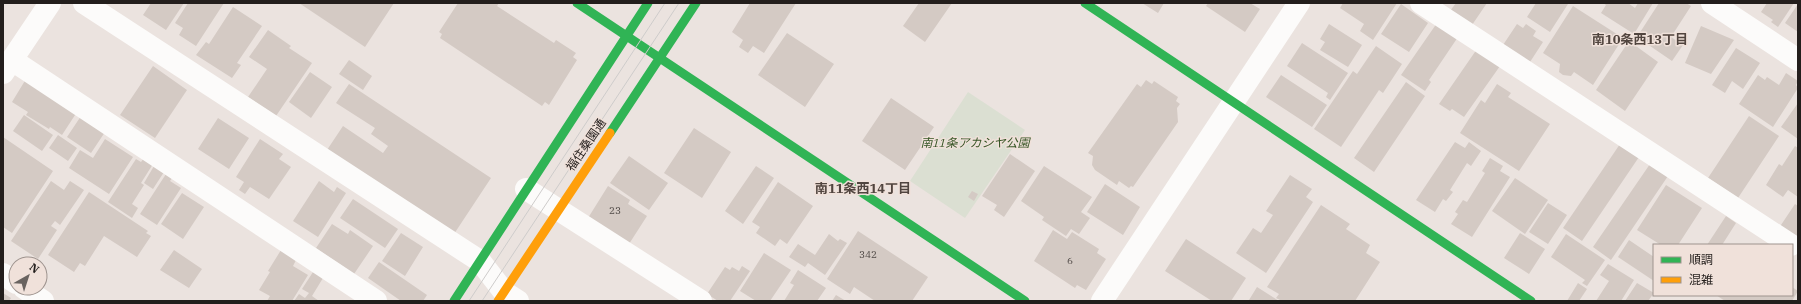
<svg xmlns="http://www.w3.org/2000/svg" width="1801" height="304" font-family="'IBM Plex Serif','Noto Sans JP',serif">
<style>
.park{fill:#dbdfd2}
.building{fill:#d4cac4}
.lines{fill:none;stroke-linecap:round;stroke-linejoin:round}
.street{stroke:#fcfbfa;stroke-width:22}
.fast{stroke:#30b455;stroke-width:9}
.slow{stroke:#ff9f0a;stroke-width:9}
.tram{stroke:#cecccb;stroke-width:1}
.labels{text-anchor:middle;stroke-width:3;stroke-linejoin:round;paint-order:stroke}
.number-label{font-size:10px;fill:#504a47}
.park-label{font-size:12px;font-style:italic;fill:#365525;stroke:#f0e1da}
.street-label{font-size:12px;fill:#231e1c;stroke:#f0e1da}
.neighbourhood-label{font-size:13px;font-weight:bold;fill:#51453f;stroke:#f0e1da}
</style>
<rect width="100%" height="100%" fill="#ebe3df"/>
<path class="park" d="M968,92L1025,130L965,218L910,181Z"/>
<path class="building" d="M151,3H184L166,30L143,15Z
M188,3H224L196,46L179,35L183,28L175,23Z
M299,3H394L365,47Z
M458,3H499L497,6L554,43L556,40L576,53L573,57L577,60L549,105L545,102L542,106L440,38L442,34L439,32Z
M750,3H796L764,53L753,46L748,53L739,47L743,40L732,32Z
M919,3H952L925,42L903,26Z
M1142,3H1164L1158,13Z
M1208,3H1250L1260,9L1245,32L1206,6Z
M1343,3H1397L1373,40L1360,31L1364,24L1340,8Z
M1456,3H1487L1472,25L1450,11Z
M1536,3H1567L1568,4L1550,32L1527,17Z
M1603,3H1628L1635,8L1638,3H1653L1634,34L1601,13L1606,5Z
M1659,3H1686L1691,6L1671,37L1683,45L1672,61L1637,37Z
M1767,3H1794L1778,27L1771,22L1773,20L1761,12Z
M1401,4L1428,23L1409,52L1381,34Z
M1798,4V32L1785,23Z
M1573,6L1623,38L1593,85L1574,72L1571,76L1563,75L1559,72L1560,64L1543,53Z
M233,7L262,26L237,63L241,65L232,78L196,55L206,42L209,44Z
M1437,23L1458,37L1429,80L1431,82L1425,91L1401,75Z
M1329,24L1362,45L1348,67L1320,50L1325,42L1320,39Z
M1517,24L1523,28L1526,24L1536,31L1533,36L1543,42L1530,62L1503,45Z
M1701,26L1734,40L1711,74L1685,63Z
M268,30L291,46L289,48L312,63L276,116L248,97L267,69L249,57Z
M787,33L834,64L805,107L758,75Z
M1629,41L1658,62L1625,111L1596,90Z
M1302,43L1348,73L1330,100L1326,97L1328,93L1287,66Z
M1376,46L1402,64L1383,93L1379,90L1341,147L1314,129L1353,71L1357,74Z
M1736,48L1760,63L1743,89L1732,81L1725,93L1712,85Z
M1477,49L1500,66L1464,117L1452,109L1450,111L1439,104Z
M349,60L372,76L363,90L339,74Z
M153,66L187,90L155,138L120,115Z
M310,72L332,87L311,118L289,102Z
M1786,73L1798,81L1796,85L1798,88L1773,127L1739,104L1758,75L1765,80L1767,77L1779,85Z
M1281,75L1327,105L1312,127L1266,97Z
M26,79L77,112L62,135L50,127L49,129L26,115L28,112L12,102Z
M1146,80L1152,84L1154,81L1178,97L1176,101L1180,104L1177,108L1178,122L1133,187L1131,186L1129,188L1119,181L1117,185L1095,170L1092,165L1093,156L1088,153L1137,84L1141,87Z
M1406,82L1425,96L1374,172L1354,158Z
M349,84L491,178L454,234L327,150L343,126L383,153L388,146L371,134L375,128L336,103Z
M1497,84L1511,93L1508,97L1550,124L1519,171L1460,133L1481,100L1485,103Z
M891,98L934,127L905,170L862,141Z
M1798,103V139L1781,127Z
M24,115L53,135L42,151L13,131Z
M81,116L105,132L91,153L67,137Z
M1749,116L1779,136L1738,198L1708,178Z
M218,118L249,138L229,169L198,149Z
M694,128L731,152L702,198L664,173Z
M58,135L77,148L68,161L49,148Z
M3,137L53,171L12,233L3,227Z
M105,139L133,157L109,194L69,168L80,150L93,158Z
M260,139L283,154L279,159L291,167L269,199L250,187L245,194L239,190L244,182L236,177Z
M1455,142L1465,148L1469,142L1481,151L1471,166L1467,163L1450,190L1453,192L1446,201L1443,199L1435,212L1416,200Z
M1620,144L1639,157L1582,241L1563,228Z
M1795,146L1798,148V197L1788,190L1783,197L1766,185L1779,164L1782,166Z
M1010,154L1035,171L1004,217L994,210L997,205L982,196Z
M629,156L668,183L649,210L610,183Z
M144,158L153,164L141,183L144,185L132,204L138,208L132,218L108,202L136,159L141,162Z
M1490,158L1503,166L1500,171L1510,177L1472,237L1451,224L1458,214L1455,212L1463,200L1467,202L1485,173L1482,171Z
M1650,164L1668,176L1611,260L1593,247Z
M154,166L164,172L153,189L144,183Z
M756,166L774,178L743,224L725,211Z
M1044,166L1092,197L1081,212L1090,218L1079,234L1071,229L1066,236L1042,220L1044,217L1021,201Z
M166,174L172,178L170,181L181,188L157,225L140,214Z
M1290,175L1312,189L1306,197L1313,202L1266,273L1236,253L1253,228L1261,233L1273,215L1266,211Z
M1515,178L1548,200L1525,234L1492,211Z
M51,181L64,190L70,181L84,190L60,225L55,221L51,226L57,230L38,259L11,241Z
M319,181L334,192L337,187L346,193L318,237L293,221Z
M778,182L813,206L787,244L780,239L775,246L756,233L760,227L752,222Z
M1105,184L1140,207L1123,235L1087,212Z
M1666,185L1702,208L1678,245H1661L1637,230Z
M608,186L630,200L628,204L647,216L629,244L588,218Z
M972,191L978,194L974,201L968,197Z
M89,192L148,231L146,233L151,236L137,257L104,236L85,266L80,263L74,272L48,255Z
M182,193L204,207L183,239L161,224Z
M353,199L398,229L385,248L340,218Z
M1548,203L1567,215L1548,244L1529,232Z
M1795,204L1798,206V241L1779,228Z
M1321,205L1350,224L1346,229L1370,245L1366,253L1380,262L1355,301H1282L1276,298L1279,294L1267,287Z
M1726,216L1736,223L1722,245H1707Z
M332,224L348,234L350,230L373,246L354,274L316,248Z
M1053,230L1067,239L1072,232L1099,249L1097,253L1106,259L1086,290L1077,285L1075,288L1034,261Z
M858,231L928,277L912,301H875L854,287L850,294L827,279Z
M401,233L423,247L405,276L382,261Z
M1520,233L1545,249L1529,274L1504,258Z
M829,234L838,241L840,239L847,243L825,275L808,263L805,267L789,257L798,244L815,255Z
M1566,234L1605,260L1587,286L1582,283L1585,280L1551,257Z
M1186,239L1246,278L1231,301H1212L1165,271Z
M1629,240L1654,257V281L1618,257Z
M174,250L202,269L189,288L160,270Z
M281,250L296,260L293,266L308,275L292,301H267L270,296L259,290L270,272L268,271Z
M764,253L791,270L770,301H756L740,291Z
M379,262L427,295L423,301H401L368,278Z
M1608,264L1634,280L1621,301H1596L1609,281L1600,275Z
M742,266L750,271L730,301H718L707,294L725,267L730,270L732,267L739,271Z
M798,270L826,288L817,301H784L794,285L790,283Z
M313,272L323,278L312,296L319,301H294L299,294L305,298L309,293L302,289Z
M1578,283L1587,289L1579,301H1567Z
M1637,283L1654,293L1648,301H1625Z
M1257,287L1279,301H1250L1249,300Z
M1792,287L1798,291L1792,301H1725L1716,295H1792Z
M3,293L11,298L9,301H3Z
M836,295L846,301H832Z"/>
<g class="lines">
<path class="street" d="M84,3L466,252L480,261L504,292L518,301
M1421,3L1791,245
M1712,3L1798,60
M12,60L376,301
M3,73L50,3
M526,189L701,301
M3,274L16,283
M24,288L43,301
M1102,301L1299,3"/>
<path class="fast" d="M577,3L1025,301
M1085,3L1531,301
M610,133L696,3
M454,301L648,3"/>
<path class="slow" d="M498,301L610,133"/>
<path class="tram" d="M469,301L665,3
M482,301L679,3"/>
</g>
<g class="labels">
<g class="number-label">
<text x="615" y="214">23</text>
<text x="868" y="258">342</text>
<text x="1070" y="264">6</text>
</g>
<g class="park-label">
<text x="975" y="147">南11条アカシヤ公園</text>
</g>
<g class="street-label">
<text transform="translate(586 145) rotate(-56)" y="4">福住桑園通</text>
</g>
<g class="neighbourhood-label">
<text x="1640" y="44">南10条西13丁目</text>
<text x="863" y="193">南11条西14丁目</text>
</g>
</g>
<rect width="1801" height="304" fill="none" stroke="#231e1c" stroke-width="8"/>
<rect x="1653" y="244" width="140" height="52" fill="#f0e1da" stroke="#9e938e"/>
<rect x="1661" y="257" width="20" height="6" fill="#30b455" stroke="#9e938e"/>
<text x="1689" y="264" font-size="12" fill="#231e1c">順調</text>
<rect x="1661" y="277" width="20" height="6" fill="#ff9f0a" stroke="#9e938e"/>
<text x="1689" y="284" font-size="12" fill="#231e1c">混雑</text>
<g transform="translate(28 276) rotate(39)"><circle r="19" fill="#f0e1da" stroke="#9e938e"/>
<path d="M0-3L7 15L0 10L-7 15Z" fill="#696360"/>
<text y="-6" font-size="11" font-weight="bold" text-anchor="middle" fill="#231e1c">N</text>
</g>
</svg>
